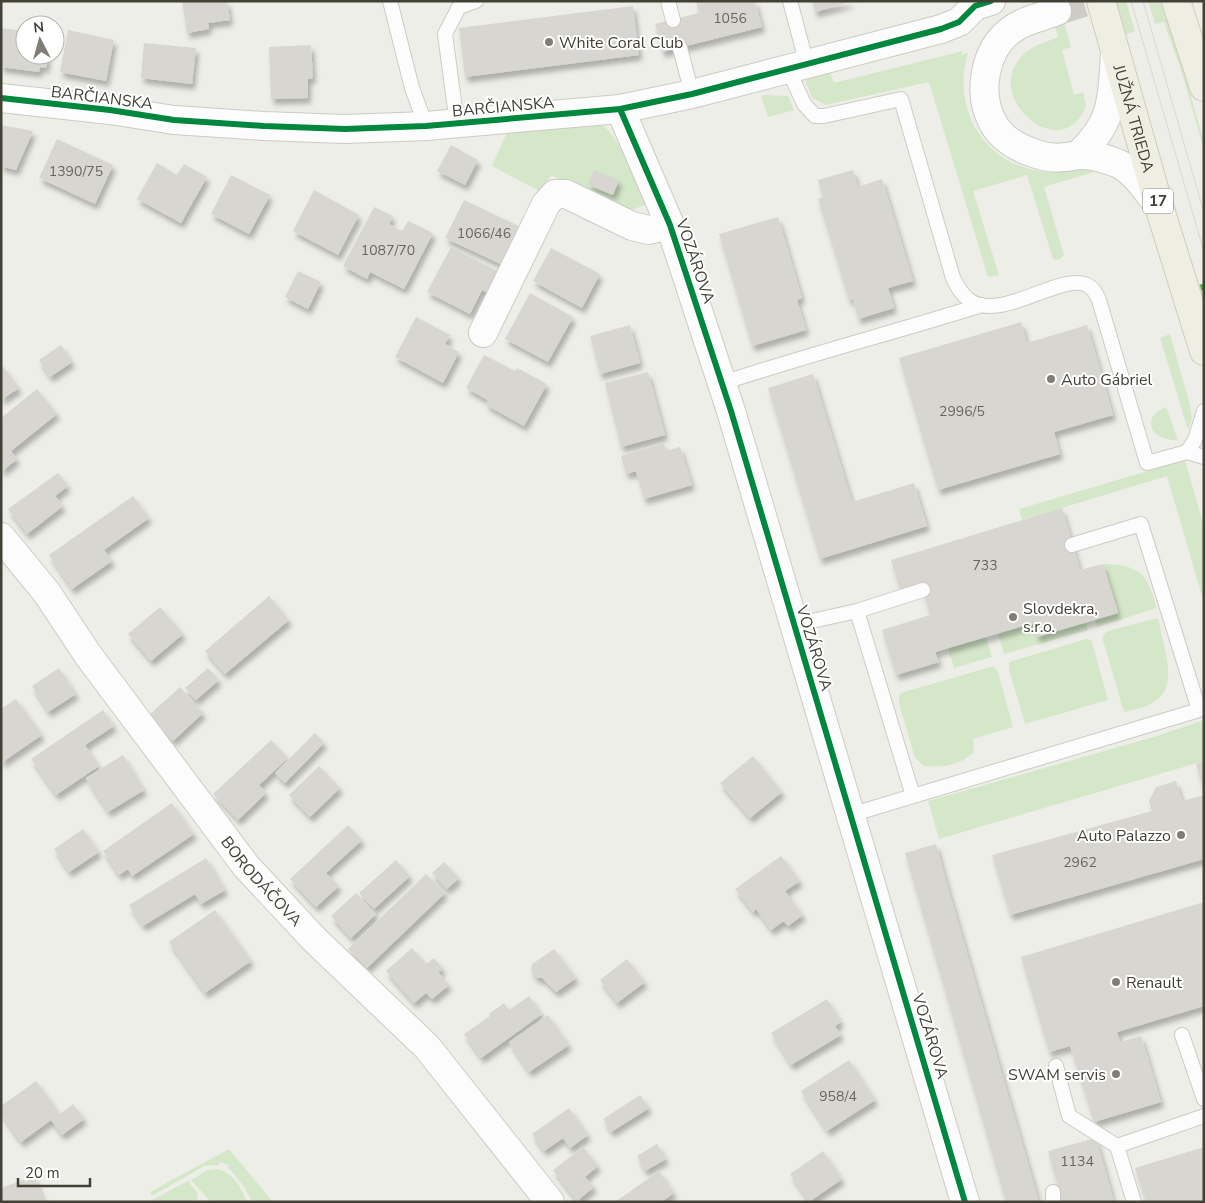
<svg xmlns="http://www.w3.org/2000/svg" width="1205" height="1203" font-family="'Nunito Sans',sans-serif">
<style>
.green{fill:#d5e7c9}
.building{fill:#d7d6d0;filter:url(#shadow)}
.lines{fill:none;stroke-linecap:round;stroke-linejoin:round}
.minor-tunnel{stroke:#cccbc4;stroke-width:28;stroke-dasharray:28 14;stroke-linecap:butt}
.service-casing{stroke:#cccbc5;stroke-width:16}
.minor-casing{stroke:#cccbc5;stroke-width:30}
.primary-casing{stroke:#cfcdb7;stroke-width:30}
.service{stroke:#fcfcfc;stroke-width:14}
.minor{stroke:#fcfcfc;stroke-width:28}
.primary{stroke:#efeee3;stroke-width:28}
.tram{stroke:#d8d8d7;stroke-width:1}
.quiet{stroke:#57b346;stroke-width:5;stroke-dasharray:10 5;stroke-linecap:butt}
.cycleway-casing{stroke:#fff;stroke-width:9}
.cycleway{stroke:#00873e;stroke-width:6}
.poi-dot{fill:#7f7d74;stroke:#fff;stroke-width:2}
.labels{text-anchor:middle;stroke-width:4;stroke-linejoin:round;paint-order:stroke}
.number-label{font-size:14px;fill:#69665c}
.shield{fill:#fff;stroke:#7b7972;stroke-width:1}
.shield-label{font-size:15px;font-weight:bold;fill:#434035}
.poi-label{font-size:16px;fill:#434035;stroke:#fff;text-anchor:start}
.street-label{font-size:16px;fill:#434035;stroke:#fff}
</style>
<defs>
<filter id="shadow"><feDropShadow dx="3" dy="5.5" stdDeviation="2.5" flood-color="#0004"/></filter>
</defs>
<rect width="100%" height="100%" fill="#eeeee8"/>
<path class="green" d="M1115,1H1126L1135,31L1125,35L1197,285L1204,283V310L1195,286Z
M1148,1H1160L1186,78L1204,143V150L1182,73L1164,22L1155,24Z
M1063,19L1071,47L1062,50L1074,95L1083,92L1086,105C1065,168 978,97 1024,54C1033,45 1047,42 1058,37L1054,23Z
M963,51L961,55L968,53C950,112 988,170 1051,172C1066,173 1083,165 1097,171L1044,187L1064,255L1062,258L1056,260L1053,259L1027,175L973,191L999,275L988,277L929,82L826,105L812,98L806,82L808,76L826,71L830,72L834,83Z
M765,95L788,96L794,110L768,117L761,96Z
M601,123C624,145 635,175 645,205L623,213L551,175L541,192L492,166L508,130Z
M1170,334L1190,405L1192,419L1188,430L1160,338Z
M1166,407L1178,440C1165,441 1145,433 1153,416C1155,412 1162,409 1166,407Z
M1185,460L1204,527V603L1167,476L1022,520L1019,509Z
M1103,564C1141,565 1147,574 1157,608L1097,627L1095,619L1118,612Z
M1158,618C1167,663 1187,703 1124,712L1102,637L1107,631Z
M1086,622L1088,630L1004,654L998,633L1033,623L1037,637Z
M986,637L992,657L954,668L948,648Z
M1086,639L1090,640L1092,642L1108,700L1025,724L1009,669V662Z
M990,667H994L998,672L1013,727L973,739L974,745L973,753C961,765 941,768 924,766L915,758L899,703V696L901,693Z
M1204,720V761L939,839L928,801L1157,736Z
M229,1149L273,1202H252L245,1188L228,1167L229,1165L220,1162L219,1165L204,1166L152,1196L150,1192Z
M217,1169C232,1172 242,1188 247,1202H211L191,1180L208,1170Z
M188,1181L198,1194L196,1202H157L152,1200Z"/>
<path class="building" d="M182,1H227L230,20L208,23L209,29L187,33Z
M696,1H755L762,27L662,52L655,24L699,13Z
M812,1H850L851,2L815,12Z
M633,6L639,55L465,77L459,28Z
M1,28L25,31V55H48L46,68L40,67L39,72L1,67Z
M68,30L114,40L106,81L60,72Z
M144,43L196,48L192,84L141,78Z
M311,45L313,78L308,79V98L271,99L269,47Z
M1,125L33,131L16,170L1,166Z
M57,139L113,165L95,204L39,178Z
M451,145L478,160L465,185L437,171Z
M157,163L177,175L184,164L207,177L181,223L137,199Z
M594,170L619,180L613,195L588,185Z
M853,170L858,187L882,179L913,281L888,288L894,308L858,319L853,299L849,300L818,199L823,197L818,180Z
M231,175L270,195L249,234L211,214Z
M314,190L359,215L338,255L293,231Z
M464,200L523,228L505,266L445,238Z
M374,207L393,216L389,224L402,231L408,221L433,233L404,289L370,272L367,279L343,266Z
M778,217L802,298L797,300L806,330L752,346L719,234Z
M451,247L499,272L488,293L482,290L470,314L427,292Z
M551,248L600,274L582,308L533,281Z
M298,271L321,282L308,309L285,297Z
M530,293L573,317L548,362L505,339Z
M416,317L450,335L445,344L459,352L443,383L395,357Z
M1021,322L1027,343L1087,325L1113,415L1054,432L1060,454L938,490L899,358Z
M630,325L640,363L600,374L590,336Z
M61,345L72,362L50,377L39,360Z
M484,355L515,371L517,368L547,384L524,426L486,405L488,400L466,388Z
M1,364L19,388L1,400Z
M648,372L665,435L621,447L605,383Z
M813,374L852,502L914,483L927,526L820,559L768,388Z
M37,389L57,414L11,451L17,459L1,472V418Z
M664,443L666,451L680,447L692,485L644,499L636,471L626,474L621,456Z
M58,473L68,486L55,496L63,506L27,534L8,509Z
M133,496L149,518L104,550L112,561L72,589L49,555Z
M1062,508L1080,570L1103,564L1118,613L1037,637L1033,623L935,652L939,662L896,675L882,630L930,615L921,583L900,590L891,560Z
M269,596L289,620L225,674L205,651Z
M160,607L183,634L151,661L128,634Z
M59,668L76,694L48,712L32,686Z
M208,668L219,680L196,700L185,688Z
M180,687L203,713L173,741L149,715Z
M16,699L42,735L1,763V709Z
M103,710L114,726L85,745L99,766L56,795L31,759Z
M315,733L324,743L285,783L275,773Z
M271,740L288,758L259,785L266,793L238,820L213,794Z
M123,755L144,790L108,812L86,778Z
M753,756L782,792L750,818L720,783Z
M1204,761V788H1203L1196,764Z
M319,766L340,788L310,817L289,795Z
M1176,781L1182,801L1204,795V859L1010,915L992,855L1152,811L1149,801L1156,787Z
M172,803L194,834L132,876L128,869L119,875L103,851Z
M348,825L362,840L326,873L339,886L316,907L290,879Z
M83,829L99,852L69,872L54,849Z
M936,844L946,881L1039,1202H1006L905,853Z
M781,856L800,881L785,891L803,915L788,926L784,921L771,930L756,909L753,912L735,889Z
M206,858L225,890L201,904L195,894L143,926L129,905Z
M396,860L410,876L374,909L359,893Z
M444,862L459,878L447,889L432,873Z
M426,874L445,893L367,968L348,949Z
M356,893L376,914L351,938L331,916Z
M1204,902V1006L1117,1032L1120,1042L1141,1036L1161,1102L1094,1122L1070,1046L1049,1052L1021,957Z
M215,910L251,961L205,993L169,942Z
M412,948L426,964L434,958L443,969L438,972L449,985L432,999L426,993L414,1003L386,971Z
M554,949L576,978L556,992L542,978H536L531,970L532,964Z
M627,959L645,982L617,1003L600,980Z
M529,996L542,1014L481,1058L464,1034L490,1016L489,1014L504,1003L509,1010Z
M827,999L841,1022L835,1026L841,1035L791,1065L771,1033Z
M548,1015L569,1045L529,1072L509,1042Z
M849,1060L875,1100L827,1131L801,1091Z
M36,1081L60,1114L73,1104L84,1119L62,1135L51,1120L21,1142L1,1114V1106Z
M640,1095L649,1108L611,1132L603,1119Z
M569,1108L588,1135L570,1148L563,1138L544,1151L532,1134Z
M1096,1138L1114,1202H1061L1060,1194L1048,1151Z
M657,1144L666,1159L645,1171L637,1156Z
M583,1147L598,1166L585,1177L594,1187L577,1201L553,1170Z
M1204,1147V1202H1146L1135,1168Z
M823,1151L842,1179L809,1202L790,1174Z
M659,1171L674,1193L661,1202H615Z
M34,1176L44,1202H1V1188Z"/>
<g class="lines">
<path class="minor-tunnel" d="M1057,11L1090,1"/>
<g class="service-casing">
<path id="service" d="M390,1L412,88L426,126
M668,1L673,20
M790,1L807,65
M680,48L692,94
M788,69L804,104L815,116H824L901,99L953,278C957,286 961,294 969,300C1000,323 1061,272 1087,285C1094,288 1096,294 1099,300L1147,463L1187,452L1204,457
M457,124L445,34L459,7L476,1
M722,383C808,355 895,332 982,305
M1187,452L1195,440L1204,411
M794,625L857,611
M913,796L857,611L923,590
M850,815L1199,710L1141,524L1072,545
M1182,1035L1204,1099
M1056,1066L1069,1116L1117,1146
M1053,1192V1202
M1134,1202L1117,1146L1204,1116"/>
</g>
<g class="minor-casing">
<g id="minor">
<path d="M1057,11C1042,17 1024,20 1011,30C984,50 977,94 993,123C1000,136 1014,146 1028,151C1040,156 1053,159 1065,157C1070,157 1075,155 1080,155C1092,154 1106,159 1117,163C1135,171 1147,192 1159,206"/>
<path d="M1,98L110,110L174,120L264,126L345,129L426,126L620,109L692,94L941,29L959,22L975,6L991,1"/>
<path d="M620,109L670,225L731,411L965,1202"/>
<path d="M1079,154C1114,122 1112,98 1115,54"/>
<path d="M483,333L546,204L555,194H566L632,226L649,230L670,225"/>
<path id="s1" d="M1,537L47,593L88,655L246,866L314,939L427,1047L550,1202"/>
</g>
</g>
<g class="primary-casing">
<g id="primary">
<path id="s2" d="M1101,1L1159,206L1204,351"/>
<path d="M1176,1L1204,87"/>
</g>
</g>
<use href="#service" class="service"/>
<use href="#minor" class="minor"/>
<use href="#primary" class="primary"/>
<path class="tram" d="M1131,1L1204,252
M1143,1L1204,213"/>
<path class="quiet" d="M1202,284L1204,290"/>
<g class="cycleway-casing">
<path id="cycleway" d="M1,98L110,110L174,120L264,126L345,129L426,126L620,109L692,94L941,29L959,22L975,6L991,1
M620,109L670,225L731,411L965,1202"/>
</g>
<use href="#cycleway" class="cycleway"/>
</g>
<g class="poi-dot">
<circle cx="549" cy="42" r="5"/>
<circle cx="1051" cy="379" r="5"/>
<circle cx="1013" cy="617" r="5"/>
<circle cx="1181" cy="835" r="5"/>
<circle cx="1116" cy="982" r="5"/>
<circle cx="1116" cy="1074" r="5"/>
</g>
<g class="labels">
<g class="number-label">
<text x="730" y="23">1056</text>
<text x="76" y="176">1390/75</text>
<text x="484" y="238">1066/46</text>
<text x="388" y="255">1087/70</text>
<text x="962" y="416">2996/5</text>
<text x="985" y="570">733</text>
<text x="1080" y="867">2962</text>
<text x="838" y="1101">958/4</text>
<text x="1077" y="1166">1134</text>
</g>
<rect class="shield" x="1143" y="188.5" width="30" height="25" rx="4"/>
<g class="shield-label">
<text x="1158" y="206">17</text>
</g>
<g class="poi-label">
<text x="559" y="48">White Coral Club</text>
<text x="1061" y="385">Auto Gábriel</text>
<text x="1023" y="614">Slovdekra,<tspan x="1023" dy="18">s.r.o.</tspan></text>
<text x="1171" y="841" text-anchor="end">Auto Palazzo</text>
<text x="1126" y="988">Renault</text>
<text x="1106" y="1080" text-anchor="end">SWAM servis</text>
</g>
<g class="street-label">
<text transform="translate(102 97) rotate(7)" y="6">BARČIANSKA</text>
<text transform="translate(503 106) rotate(-5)" y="6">BARČIANSKA</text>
<text dy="6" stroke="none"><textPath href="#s2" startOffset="122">JUŽNÁ TRIEDA</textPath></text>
<text transform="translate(696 261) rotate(71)" y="6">VOZÁROVA</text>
<text transform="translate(815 648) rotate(73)" y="6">VOZÁROVA</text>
<text dy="6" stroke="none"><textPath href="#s1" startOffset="432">BORODÁČOVA</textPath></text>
<text transform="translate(931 1036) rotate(73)" y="6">VOZÁROVA</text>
</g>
</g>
<rect width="1205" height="1203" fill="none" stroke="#434035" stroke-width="5"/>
<g transform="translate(40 40) rotate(354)"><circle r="24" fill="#ffffff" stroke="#b4b3ae"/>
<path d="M0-4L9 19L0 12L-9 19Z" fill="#7f7d74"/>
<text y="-8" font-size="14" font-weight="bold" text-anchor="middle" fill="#434035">N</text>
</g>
<path d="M18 1178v8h72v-8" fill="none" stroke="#434035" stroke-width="2.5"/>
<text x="25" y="1178" font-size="15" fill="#434035" stroke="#ffffff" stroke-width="4" paint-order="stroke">20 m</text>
</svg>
